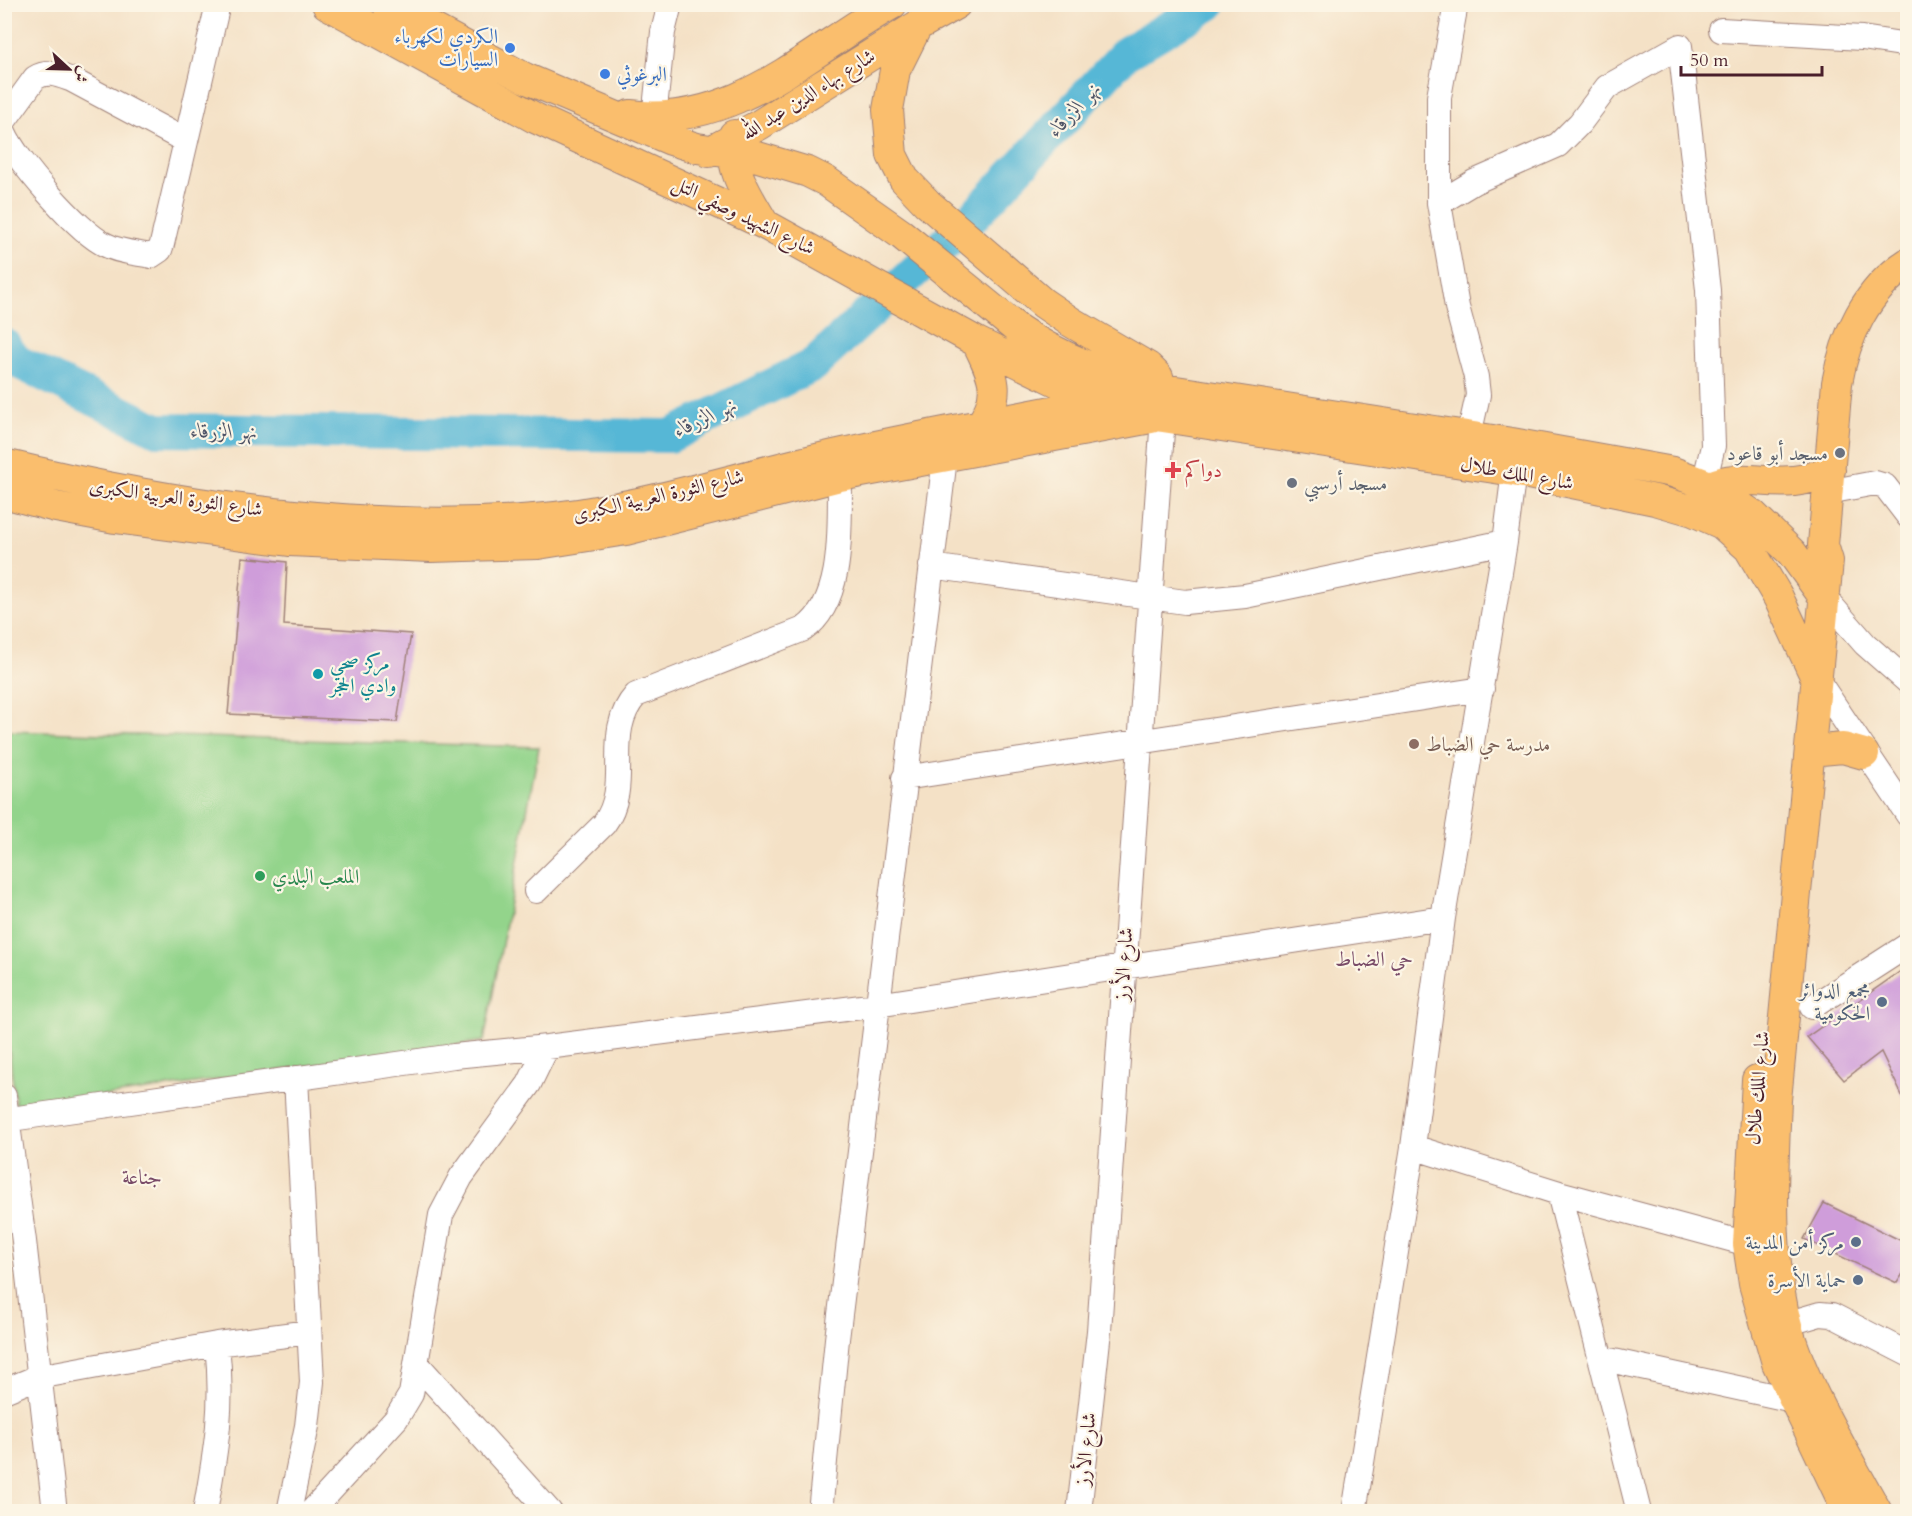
<svg xmlns="http://www.w3.org/2000/svg" width="1912" height="1516" font-family="Cardo,Amiri,serif">
<style>
.pitch{fill:#93d48b;stroke:#6e7a5b;stroke-width:1.5}
.lines{fill:none;stroke-linecap:round;stroke-linejoin:round}
.river{stroke:#57b7d6;stroke-width:34}
.building{fill:#cf9dda}
.minor-casing{stroke:#9f8078;stroke-width:26}
.major-casing{stroke:#9f8078;stroke-width:32}
.minor{stroke:#fff;stroke-width:24}
.major{stroke:#fabe6d;stroke-width:30}
.shop-dot{fill:#3f7fe0;stroke:#fcf5e5;stroke-width:2}
.worship-dot{fill:#6b7280;stroke:#fcf5e5;stroke-width:2}
.health-dot{fill:#e0444e;stroke:#fcf5e5;stroke-width:2}
.culture-dot{fill:#0f9aa8;stroke:#fcf5e5;stroke-width:2}
.education-dot{fill:#8d6e63;stroke:#fcf5e5;stroke-width:2}
.leisure-dot{fill:#2e9e5b;stroke:#fcf5e5;stroke-width:2}
.service-dot{fill:#5c6f8a;stroke:#fcf5e5;stroke-width:2}
.labels{text-anchor:middle;stroke-width:4.5;stroke-linejoin:round;paint-order:stroke}
.shop-label{font-size:20px;fill:#366cbe;stroke:#fcf5e5;text-anchor:end}
.street-label{font-size:20px;fill:#4a1f2b;stroke:#fcf5e5}
.worship-label{font-size:20px;fill:#5b616d;stroke:#fcf5e5;text-anchor:end}
.health-label{font-size:20px;fill:#be3a42;stroke:#fcf5e5;text-anchor:start}
.culture-label{font-size:20px;fill:#0d838f;stroke:#fcf5e5;text-anchor:start}
.education-label{font-size:20px;fill:#785e54;stroke:#fcf5e5;text-anchor:start}
.leisure-label{font-size:20px;fill:#27864d;stroke:#fcf5e5;text-anchor:start}
.service-label{font-size:20px;fill:#4e5e75;stroke:#fcf5e5;text-anchor:end}
.water-label{font-size:21px;font-style:italic;fill:#4f5467;stroke:#fcf5e5}
.neighbourhood-label{font-size:21px;fill:#794b68;stroke:#fcf5e5}
</style>
<rect width="100%" height="100%" fill="#fcf5e5"/>
<filter id="ink" filterUnits="userSpaceOnUse"><feTurbulence type="fractalNoise" baseFrequency=".0167" numOctaves="2"/><feDisplacementMap in="SourceGraphic" scale="12" xChannelSelector="R" yChannelSelector="G"/><feConvolveMatrix kernelMatrix="1 2 1 2 8 2 1 2 1" color-interpolation-filters="sRGB"/></filter>
<filter id="wash" filterUnits="userSpaceOnUse"><feTurbulence type="fractalNoise" baseFrequency=".008" numOctaves="4" result="noise"/><feDisplacementMap in="SourceGraphic" scale="24" xChannelSelector="R" yChannelSelector="G"/><feGaussianBlur stdDeviation="1.35" result="paint"/><feColorMatrix in="noise" values="0 0 0 0 0 0 0 0 0 0 0 0 0 0 0 0 0 1.4 0 .05"/><feComposite in="paint" operator="in"/></filter>
<g filter="url(#wash)">
<rect width="100%" height="100%" fill="#f4e1c6"/>
<path class="pitch" d="M4,731L539,747L484,1041L16,1109L4,1005Z"/>
<g class="lines">
<path class="river" d="M4,345L16,361L157,430L670,436L813,365L967,223L1126,53L1209,4"/>
</g>
<g id="blocks">
<path class="building" d="M242,557L287,562L284,625L411,634L397,722L228,714Z
M1908,966V1108L1881,1052L1844,1080L1807,1037Z
M1824,1203L1908,1244V1266L1897,1283L1804,1239Z"/>
</g>
</g>
<g filter="url(#ink)">
<use href="#blocks" fill-opacity="0" stroke="#9f8078" stroke-width="1.5"/>
<g class="lines">
<g class="minor-casing">
<path id="minor" d="M1721,30L1862,38L1908,45
M654,118L663,32L670,4
M4,121L35,78C48,70 58,75 72,80L186,141
M4,132C15,159 79,233 106,245C119,252 136,253 151,256L160,250L162,244L218,4
M1439,203V97L1456,4
M1464,435L1472,422L1478,395L1476,377L1457,307L1439,203L1474,182L1558,145L1580,123L1607,87L1680,46L1708,290L1713,446L1704,483
M1828,492L1875,483L1885,486L1908,516
M931,566L1185,602L1245,596L1505,542
M1824,597L1865,644L1908,682
M1816,678L1908,815
M904,778L1482,689
M536,891L604,824C634,783 601,734 636,695L804,629C846,600 839,522 840,476
M1812,1007L1908,945
M4,1096L24,1241L55,1512
M4,1120L454,1056L547,1047L877,1005L1443,918
M1413,1147L1559,1193L1748,1244
M1559,1193L1639,1512
M1786,1324L1820,1314L1832,1315L1908,1354
M1600,1358L1793,1400
M417,1364L550,1512
M4,1391L38,1377L217,1344L309,1332
M205,1512C216,1450 224,1407 217,1344
M289,1512L307,1426L312,1382L296,1078
M311,1512L396,1419L411,1394L441,1215L461,1177L529,1084L547,1047
M820,1512L837,1339L945,458
M1079,1512L1099,1331L1163,417
M1354,1512L1413,1147L1443,918L1505,542L1514,471"/>
</g>
<g class="major-casing">
<path id="major" d="M327,4L535,118L764,224L977,342L1062,384L1104,401L1163,417L1514,471L1655,500L1693,511L1722,524L1749,548L1778,597L1816,678
M387,4L525,78L671,140L697,148L758,157L808,172L826,181L901,234L1016,328C1061,359 1110,377 1163,389L1512,443L1673,472L1710,486L1753,515L1792,553L1824,597
M917,26L895,70L888,110L892,155L904,179L927,203L1043,303L1071,322L1148,367L1158,377L1163,393
M630,115C735,128 807,52 892,4
M734,135C727,167 749,198 764,224
M709,152L759,125L917,26L956,4
M977,342C993,375 1003,392 981,425
M4,464C173,505 361,533 534,519C626,512 715,483 804,462C904,438 1006,421 1107,400
M1710,486C1748,469 1783,495 1830,470
M4,493L56,507L115,518L289,541L431,547L538,544L626,530L840,476L1151,418
M1810,751L1843,748L1864,754
M1757,1080L1748,1244L1754,1284L1777,1363L1848,1512
M1877,1512C1847,1457 1801,1382 1786,1323C1768,1250 1773,1174 1776,1100L1828,561L1823,545L1837,383C1845,337 1866,290 1908,263"/>
</g>
<use href="#minor" class="minor"/>
<use href="#major" class="major"/>
</g>
</g>
<g class="shop-dot">
<circle cx="510" cy="48" r="6"/>
<circle cx="605" cy="74" r="6"/>
</g>
<g class="worship-dot">
<circle cx="1840" cy="453" r="6"/>
<circle cx="1292" cy="483" r="6"/>
</g>
<path class="health-dot" d="M1170 461h6v6h6v6h-6v6h-6v-6h-6v-6h6z"/>
<circle class="culture-dot" cx="318" cy="674" r="6"/>
<circle class="education-dot" cx="1414" cy="744" r="6"/>
<circle class="leisure-dot" cx="260" cy="876" r="6"/>
<g class="service-dot">
<circle cx="1882" cy="1002" r="6"/>
<circle cx="1856" cy="1242" r="6"/>
<circle cx="1858" cy="1280" r="6"/>
</g>
<g class="labels">
<g class="shop-label">
<text x="498" y="43">الكردي لكهرباء<tspan x="498" dy="23">السيارات</tspan></text>
<text x="617" y="81" text-anchor="start">البرغوثي</text>
</g>
<g class="street-label">
<text transform="translate(808 94) rotate(-32)" y="7">شارع بهاء الدين عبد الله</text>
<text transform="translate(744 215) rotate(26)" y="7">شارع الشهيد وصفي التل</text>
<text transform="translate(1517 473) rotate(10)" y="7">شارع الملك طلال</text>
<text transform="translate(658 495) rotate(-13)" y="7">شارع الثورة العربية الكبرى</text>
<text transform="translate(176 497) rotate(8)" y="7">شارع الثورة العربية الكبرى</text>
<text transform="translate(1123 964) rotate(-86)" y="7">شارع الأرز</text>
<text transform="translate(1757 1088) rotate(-85)" y="7">شارع الملك طلال</text>
<text transform="translate(1085 1449) rotate(-84)" y="7">شارع الأرز</text>
</g>
<g class="worship-label">
<text x="1828" y="460">مسجد أبو قاعود</text>
<text x="1304" y="490" text-anchor="start">مسجد أرسبي</text>
</g>
<g class="health-label">
<text x="1185" y="477">دواكم</text>
</g>
<g class="culture-label">
<text x="330" y="669">مركز صحي<tspan x="330" dy="23">وادي الحجر</tspan></text>
</g>
<g class="education-label">
<text x="1426" y="751">مدرسة حي الضباط</text>
</g>
<g class="leisure-label">
<text x="272" y="883">الملعب البلدي</text>
</g>
<g class="service-label">
<text x="1870" y="997">مجمع الدوائر<tspan x="1870" dy="23">الحكومية</tspan></text>
<text x="1844" y="1249">مركز أمن المدينة</text>
<text x="1846" y="1287">حماية الأسرة</text>
</g>
<g class="water-label">
<text transform="translate(1074 109) rotate(-47)" y="7">نهر الزرقاء</text>
<text transform="translate(705 417) rotate(-25)" y="7">نهر الزرقاء</text>
<text transform="translate(224 431) rotate(1)" y="7">نهر الزرقاء</text>
</g>
<g class="neighbourhood-label">
<text x="1374" y="966">حي الضباط</text>
<text x="142" y="1184">جناعة</text>
</g>
</g>
<rect width="1912" height="1516" fill="none" stroke="#fcf5e5" stroke-width="24"/>
<g transform="translate(69 69) rotate(112)" stroke="#fcf5e5" stroke-width="4.5" paint-order="stroke">
<path d="M0-4.5L10 22L0 15L-10 22Z" fill="#4a1f2b"/>
<text y="-9" font-size="16" font-weight="bold" text-anchor="middle" fill="#4a1f2b">ش</text>
</g>
<path d="M1681 66v9h141v-9" fill="none" stroke="#4a1f2b" stroke-width="3"/>
<text x="1690" y="66" font-size="18" fill="#4a1f2b" stroke="#fcf5e5" stroke-width="4.5" paint-order="stroke">50 m</text>
</svg>
